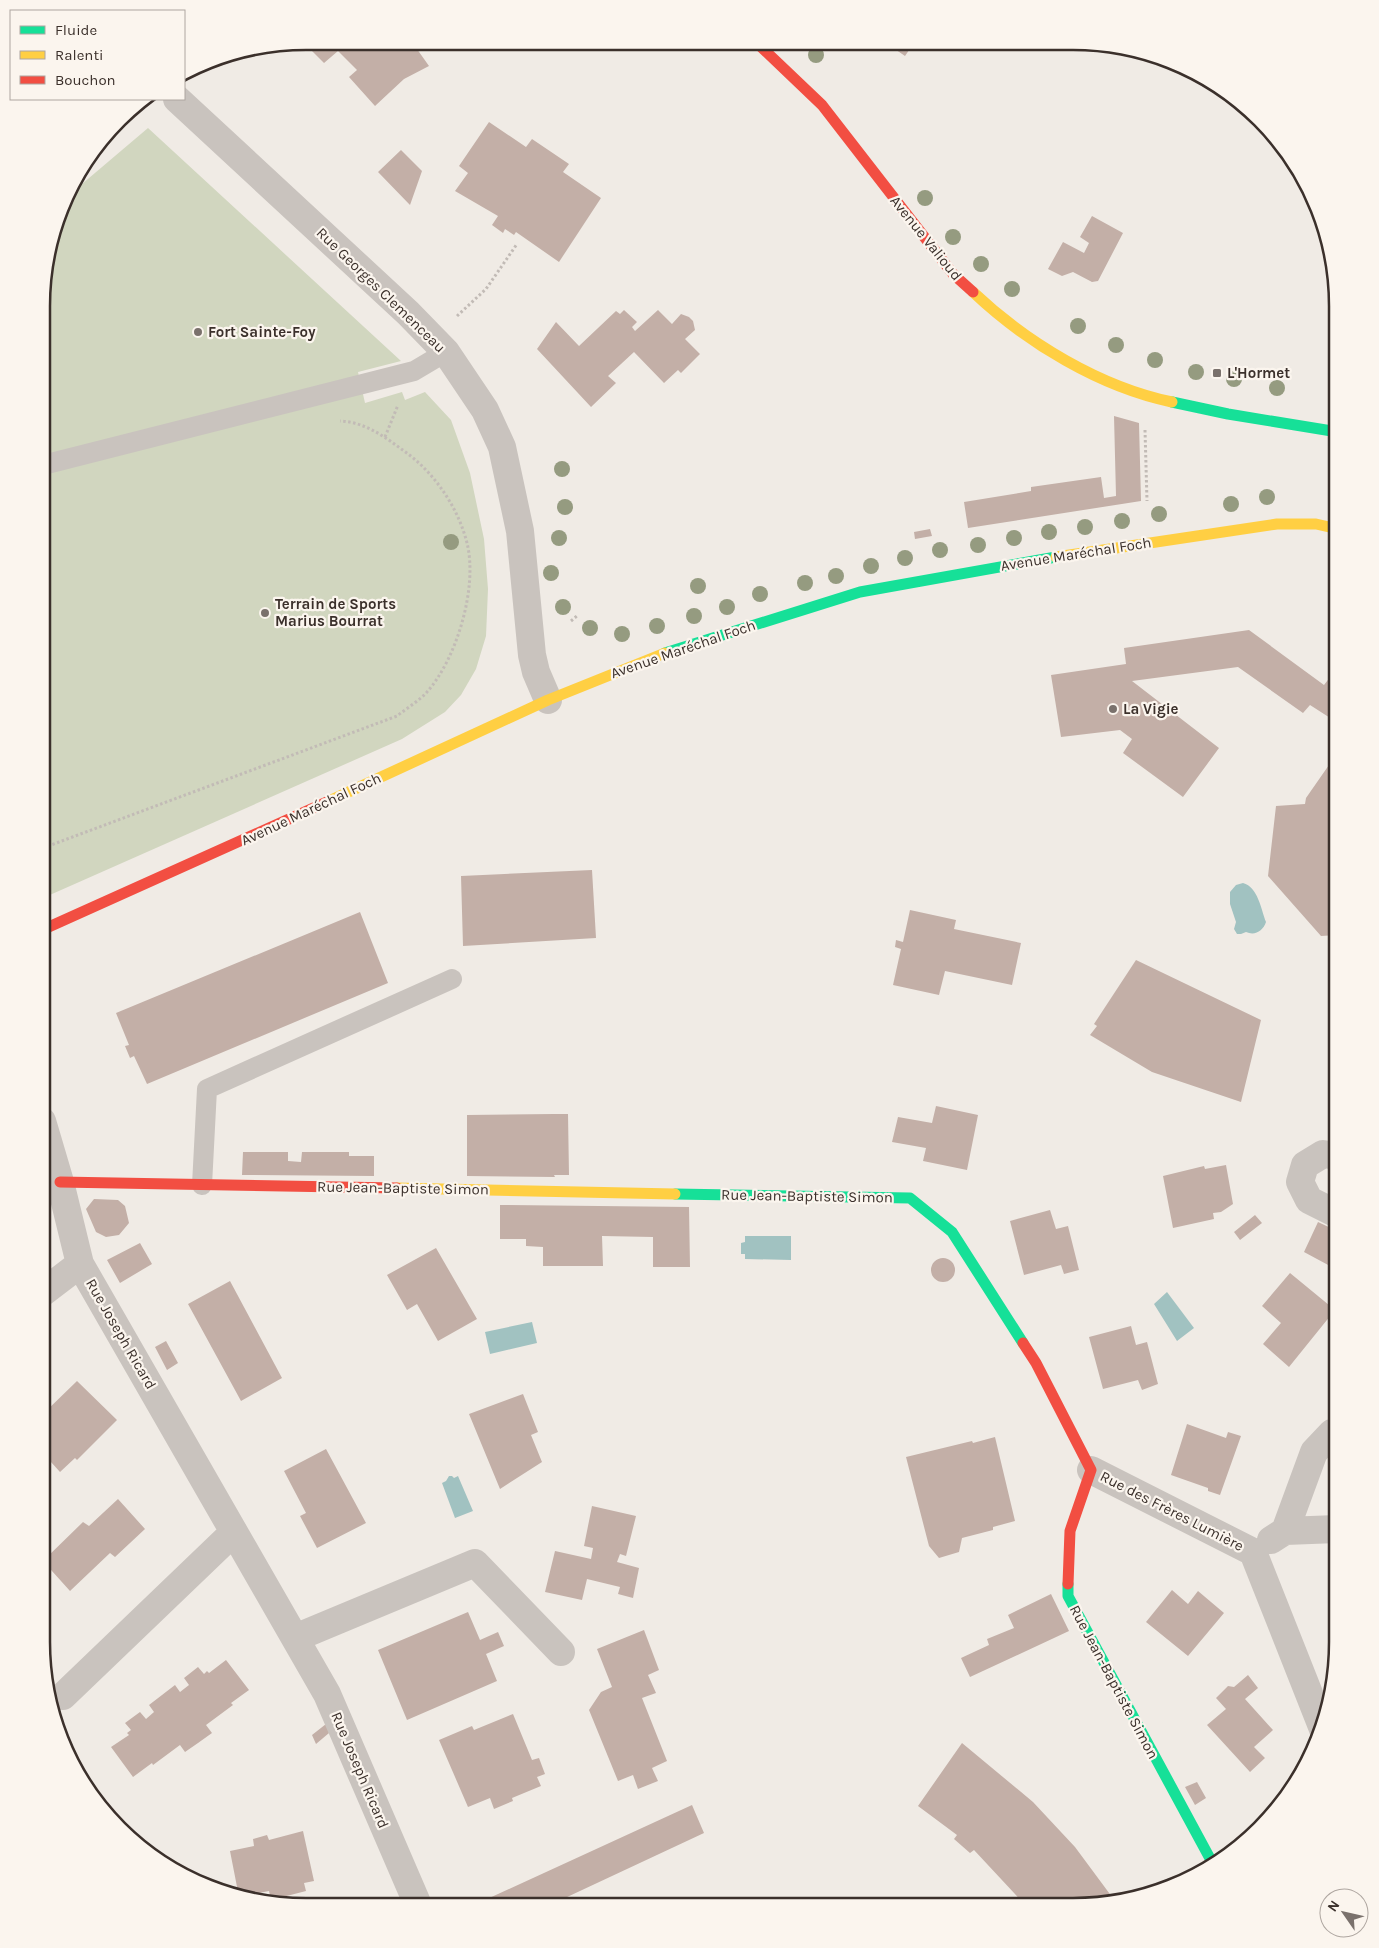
<svg xmlns="http://www.w3.org/2000/svg" width="1379" height="1948" font-family="Karla,sans-serif">
<style>
.green{fill:#d1d6bf}
.water{fill:#a1c2c1}
.building{fill:#c3afa7}
.lines{fill:none;stroke-linecap:round;stroke-linejoin:round}
.path{stroke:#c2bbb6;stroke-width:3;stroke-dasharray:2.5 2.5;stroke-linecap:butt}
.lane{stroke:#c9c3be;stroke-width:20}
.street{stroke:#c9c3be;stroke-width:28}
.fast{stroke:#16e098;stroke-width:11}
.slow{stroke:#ffcf43;stroke-width:11}
.jam{stroke:#f24e42;stroke-width:11}
.tree{fill:#959b80}
.poi-dot{fill:#7a716c;stroke:#fbf5ee;stroke-width:2}
.labels{text-anchor:middle;stroke-width:4.5;stroke-linejoin:round;paint-order:stroke}
.street-label{font-size:15px;fill:#3b302b;stroke:#fbf5ee}
.poi-label{font-size:15px;font-weight:bold;fill:#3b302b;stroke:#fbf5ee;text-anchor:start}
.rim{fill:none;stroke:#3b302b;stroke-width:2.5}
</style>
<rect width="100%" height="100%" fill="#f0ebe5"/>
<path class="green" d="M148,128L401,361L358,372L365,403L402,392L405,400L425,392L451,420L470,473L484,539L488,589L486,636L476,669L461,695L445,712L402,739L43,898L44,271L69,195Z"/>
<path class="water" d="M1243,883C1258,887 1261,909 1266,922C1263,931 1255,936 1246,932L1241,934H1237L1234,929L1236,922L1230,904V892L1236,885Z
M745,1236H791V1260L745,1259V1254H741V1243L745,1242Z
M1167,1292L1194,1328L1177,1341L1154,1304Z
M532,1322L537,1343L490,1354L485,1332Z
M449,1476H452L454,1478L458,1476L473,1511L455,1518L442,1483L446,1481Z"/>
<path class="building" d="M306,41L412,42L429,66L404,79L375,106L349,77L357,70L338,51L324,63L304,43Z
M886,43H914L905,56Z
M125,115L126,117L116,128L115,127Z
M489,122L526,147L532,139L569,164L563,172L601,198L559,262L516,232L514,235L505,229L503,233L492,225L498,216L455,191L468,173L459,166Z
M401,150L422,171L410,205L378,172Z
M1092,216L1123,233L1098,281L1092,282L1073,272L1062,276L1048,269L1063,242L1084,253L1089,243L1080,237Z
M624,310L637,322L632,327L635,331L658,310L672,324L681,314L689,317L693,321L695,330L685,339L700,354L681,373L678,370L664,383L634,352L608,376L616,383L591,407L537,349L556,322L579,346L616,311L620,314Z
M1114,416L1139,423L1141,501L968,528L964,502L1031,491V487L1101,477L1104,498L1116,496Z
M930,529L932,536L915,539L914,532Z
M1249,630L1324,685L1338,667V723L1310,705L1303,713L1238,667L1132,681L1219,748L1183,797L1123,753L1132,739L1120,730L1061,737L1051,675L1126,664L1124,648Z
M1338,752L1337,935L1321,936L1268,876L1276,806L1305,804L1306,798Z
M592,870L596,938L463,946L461,876Z
M910,910L956,920L954,929L1021,943L1012,985L945,971L939,995L893,985L901,949L895,947L896,940L903,942Z
M360,912L388,983L147,1084L134,1056L130,1058L125,1046L129,1045L116,1013Z
M1136,960L1261,1020L1241,1102L1152,1072L1090,1035L1097,1026L1094,1024Z
M936,1106L978,1115L967,1170L923,1161L926,1148L892,1142L898,1117L932,1123Z
M554,1114H568L569,1175H554L555,1177L467,1176V1115Z
M243,1152H288V1161L301,1162L302,1152H349V1156H374V1176L242,1175Z
M1226,1165L1233,1204L1221,1212L1213,1213L1214,1219L1173,1228L1163,1176L1204,1166L1205,1169Z
M94,1199L118,1200L125,1206L129,1223L119,1235L106,1237L96,1232L86,1209Z
M500,1205L689,1207L690,1267H653V1237L602,1236L603,1266H543V1247L526,1246V1239H500Z
M1050,1210L1056,1229L1068,1226L1079,1270L1064,1274L1061,1265L1024,1275L1010,1221Z
M1255,1215L1262,1223L1240,1240L1234,1232Z
M1318,1222L1337,1231V1252L1330,1266L1304,1252Z
M140,1243L152,1264L120,1283L107,1260Z
M436,1248L477,1319L438,1341L417,1304L407,1310L387,1275Z
M931 1270a12 12 0 1 1 24 0a12 12 0 1 1-24 0Z
M1290,1273L1335,1310L1289,1367L1263,1344L1281,1323L1262,1306Z
M230,1281L282,1378L241,1401L188,1304Z
M1131,1326L1136,1345L1147,1342L1158,1384L1142,1390L1138,1380L1103,1389L1089,1337Z
M166,1341L178,1363L167,1370L155,1347Z
M77,1381L117,1420L77,1460L75,1458L60,1472L42,1452V1415Z
M523,1394L538,1432L531,1435L542,1462L500,1489L469,1414Z
M1187,1424L1226,1438L1228,1432L1241,1436L1220,1495L1208,1491V1488L1171,1475Z
M995,1437L1015,1521L993,1527V1530L962,1538L959,1552L939,1558L929,1546L906,1457L972,1441L973,1443Z
M326,1449L366,1523L317,1548L300,1516L306,1513L284,1471Z
M118,1499L145,1529L115,1557L110,1553L70,1591L43,1561L83,1522L89,1526Z
M592,1506L636,1516L626,1556L620,1554L617,1562L639,1568L633,1598L618,1594L620,1587L587,1579L582,1600L545,1592L555,1551L591,1559L593,1548L584,1546Z
M1172,1590L1188,1604L1198,1591L1224,1613L1188,1656L1146,1622Z
M1051,1594L1069,1631L970,1677L961,1658L989,1645L987,1639L1014,1628L1008,1615Z
M468,1612L480,1640L498,1632L504,1646L486,1654L497,1681L407,1720L378,1650Z
M644,1630L659,1670L648,1675L656,1693L642,1698L667,1761L652,1768L658,1781L638,1789L633,1775L618,1781L589,1710L601,1692L612,1687L597,1649Z
M226,1660L249,1690L231,1703L233,1705L206,1725L212,1733L198,1743L185,1752L180,1745L153,1765L152,1763L133,1777L111,1747L129,1735L127,1733L131,1730L125,1723L140,1712L146,1719L154,1712L149,1705L175,1685L180,1692L189,1685L184,1678L198,1667L204,1674L207,1671L209,1673Z
M1248,1675L1258,1688L1245,1699L1273,1730L1254,1747L1265,1758L1250,1772L1207,1725L1226,1709L1216,1698L1228,1686L1234,1687Z
M513,1714L532,1760L539,1758L545,1774L537,1777L541,1786L512,1798L513,1801L494,1809L490,1798L468,1807L439,1740L472,1726L474,1730Z
M326,1724L329,1733L316,1744L312,1735Z
M962,1743L1033,1802L1075,1847L1115,1901L1073,1907H1027L974,1850L970,1853L954,1839L957,1835L918,1806Z
M1197,1782L1206,1798L1195,1805L1185,1787Z
M692,1805L704,1833L550,1905H474Z
M303,1831L314,1881L304,1883L306,1891L271,1900L269,1891L239,1897L230,1851L254,1846L253,1839L267,1835L269,1840Z"/>
<g class="lines">
<path class="path" d="M457,316L486,289L517,244
M1145,430L1147,501
M385,437L398,405
M571,621L578,615
M43,848L397,716C407,708 419,701 427,692C457,658 478,587 467,543C458,507 434,472 404,451C385,437 365,422 340,421"/>
<path class="lane" d="M43,465L414,371L446,352
M202,1185L207,1089L452,979"/>
<path class="street" d="M177,99L408,313L446,352L485,410L502,447L520,531L532,655L536,672L548,700
M42,1121L60,1182L80,1264L327,1694L418,1905
M1337,1214L1309,1200L1300,1182L1305,1165L1323,1154L1337,1156
M42,1293L80,1264
M1091,1470L1253,1552L1323,1729
M1285,1531L1314,1452L1332,1433L1337,1434
M1271,1540L1285,1531L1337,1529
M295,1638L475,1563L561,1652
M63,1696L234,1532"/>
<path class="fast" d="M1172,402L1228,414L1338,432
M665,653L860,592L1056,557
M675,1194L910,1198L952,1232L1023,1343
M1068,1584V1596L1213,1864"/>
<path class="slow" d="M973,292C1027,343 1100,387 1172,402
M1056,557L1277,524H1316L1338,529
M329,801L548,700L665,653
M397,1188L675,1194"/>
<path class="jam" d="M757,43L822,105L953,274L973,292
M42,930L329,801
M60,1182L397,1188
M1023,1343L1036,1363L1091,1470L1070,1531L1068,1584"/>
</g>
<g class="tree">
<circle cx="816" cy="55" r="8"/>
<circle cx="925" cy="198" r="8"/>
<circle cx="953" cy="237" r="8"/>
<circle cx="981" cy="264" r="8"/>
<circle cx="1012" cy="289" r="8"/>
<circle cx="1078" cy="326" r="8"/>
<circle cx="1116" cy="345" r="8"/>
<circle cx="1155" cy="360" r="8"/>
<circle cx="1196" cy="372" r="8"/>
<circle cx="1234" cy="379" r="8"/>
<circle cx="1277" cy="388" r="8"/>
<circle cx="562" cy="469" r="8"/>
<circle cx="1267" cy="497" r="8"/>
<circle cx="1231" cy="504" r="8"/>
<circle cx="565" cy="507" r="8"/>
<circle cx="1159" cy="514" r="8"/>
<circle cx="1122" cy="521" r="8"/>
<circle cx="1085" cy="527" r="8"/>
<circle cx="1049" cy="532" r="8"/>
<circle cx="559" cy="538" r="8"/>
<circle cx="1014" cy="538" r="8"/>
<circle cx="451" cy="542" r="8"/>
<circle cx="978" cy="545" r="8"/>
<circle cx="940" cy="550" r="8"/>
<circle cx="905" cy="558" r="8"/>
<circle cx="871" cy="566" r="8"/>
<circle cx="551" cy="573" r="8"/>
<circle cx="836" cy="576" r="8"/>
<circle cx="805" cy="583" r="8"/>
<circle cx="698" cy="586" r="8"/>
<circle cx="760" cy="594" r="8"/>
<circle cx="563" cy="607" r="8"/>
<circle cx="727" cy="607" r="8"/>
<circle cx="694" cy="616" r="8"/>
<circle cx="657" cy="626" r="8"/>
<circle cx="590" cy="628" r="8"/>
<circle cx="622" cy="634" r="8"/>
</g>
<g class="poi-dot">
<circle cx="198" cy="332" r="5"/>
<rect x="1212" y="368" width="10" height="10" rx="2.5"/>
<circle cx="265" cy="613" r="5"/>
<circle cx="1113" cy="709" r="5"/>
</g>
<g class="labels">
<g class="street-label">
<text transform="translate(926 238) rotate(51)" y="5">Avenue Valioud</text>
<text transform="translate(381 290) rotate(44)" y="5">Rue Georges Clemenceau</text>
<text transform="translate(1076 554) rotate(-9)" y="5">Avenue Maréchal Foch</text>
<text transform="translate(683 649) rotate(-19)" y="5">Avenue Maréchal Foch</text>
<text transform="translate(311 809) rotate(-25)" y="5">Avenue Maréchal Foch</text>
<text transform="translate(403 1188) rotate(1)" y="5">Rue Jean-Baptiste Simon</text>
<text transform="translate(807 1196) rotate(1)" y="5">Rue Jean-Baptiste Simon</text>
<text transform="translate(121 1334) rotate(60)" y="5">Rue Joseph Ricard</text>
<text transform="translate(1172 1511) rotate(27)" y="5">Rue des Frères Lumière</text>
<text transform="translate(1114 1682) rotate(62)" y="5">Rue Jean-Baptiste Simon</text>
<text transform="translate(360 1770) rotate(67)" y="5">Rue Joseph Ricard</text>
</g>
<g class="poi-label">
<text x="208" y="337">Fort Sainte-Foy</text>
<text x="1227" y="378">L'Hormet</text>
<text x="275" y="609">Terrain de Sports<tspan x="275" dy="17">Marius Bourrat</tspan></text>
<text x="1123" y="714">La Vigie</text>
</g>
</g>
<path d="M0 0H1379V1948H0ZM306 50H1073A256 256 0 0 1 1329 306V1642A256 256 0 0 1 1073 1898H306A256 256 0 0 1 50 1642V306A256 256 0 0 1 306 50Z" fill="#fbf5ee" fill-rule="evenodd"/>
<path class="rim" d="M306 50H1073A256 256 0 0 1 1329 306V1642A256 256 0 0 1 1073 1898H306A256 256 0 0 1 50 1642V306A256 256 0 0 1 306 50Z"/>
<rect x="10" y="10" width="175" height="90" fill="#fbf5ee" stroke="#aea6a0"/>
<rect x="20" y="26" width="25" height="8" fill="#16e098" stroke="#aea6a0"/>
<text x="55" y="35" font-size="15" fill="#3b302b">Fluide</text>
<rect x="20" y="51" width="25" height="8" fill="#ffcf43" stroke="#aea6a0"/>
<text x="55" y="60" font-size="15" fill="#3b302b">Ralenti</text>
<rect x="20" y="76" width="25" height="8" fill="#f24e42" stroke="#aea6a0"/>
<text x="55" y="85" font-size="15" fill="#3b302b">Bouchon</text>
<g transform="translate(1344 1913) rotate(304)"><circle r="24" fill="#fbf5ee" stroke="#aea6a0"/>
<path d="M0-4L9 19L0 12L-9 19Z" fill="#7a716c"/>
<text y="-8" font-size="14" font-weight="bold" text-anchor="middle" fill="#3b302b">N</text>
</g>
</svg>
